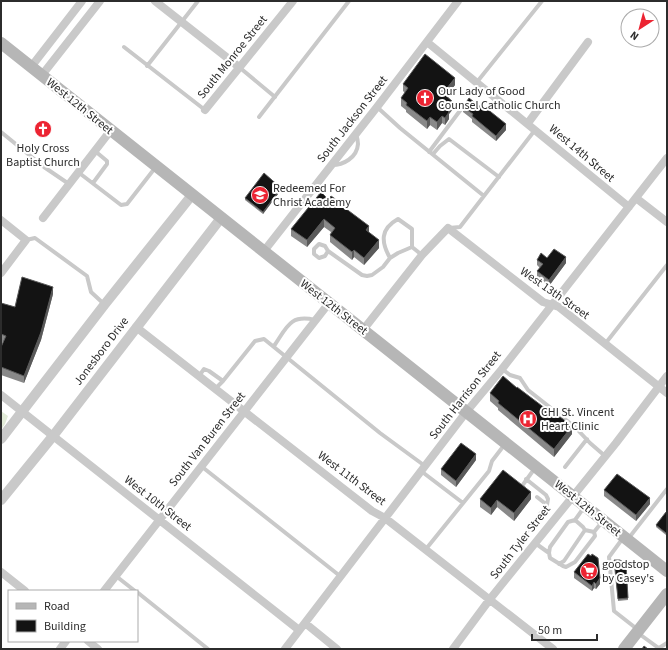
<svg xmlns="http://www.w3.org/2000/svg" width="668" height="650" font-family="'Source Sans 3',sans-serif">
<style>
.green{fill:#e2ebd8}
.lines{fill:none;stroke-linecap:round;stroke-linejoin:round}
.service{stroke:#c9c9c9;stroke-width:4}
.minor{stroke:#c9c9c9;stroke-width:8}
.tertiary{stroke:#c9c9c9;stroke-width:10}
.secondary{stroke:#b6b6b6;stroke-width:12}
.wall{fill:#898989}
.shaded-wall{fill:#5a5a5a}
.building{fill:#131313;stroke:#5a5a5a}
.labels{text-anchor:middle;stroke-width:4;stroke-linejoin:round;paint-order:stroke}
.street-label{font-size:12px;fill:#2c2c2c;stroke:#fff}
.poi-label{font-size:12px;fill:#2c2c2c;stroke:#fff;text-anchor:start}
</style>
<rect width="100%" height="100%" fill="#fff"/>
<path class="green" d="M1,411L8,416L5,424L1,430Z"/>
<g class="lines">
<path class="service" d="M124,47L205,110
M147,66L198,1
M239,67L275,97
M477,82L542,1
M377,107L400,128L484,196
M259,117L349,1
M1,132L44,167L69,184
M429,152L462,108
M433,154L440,146L449,139L499,177
M332,165C343,165 357,158 358,144C358,141 357,137 356,134
M78,172L121,205L127,204L155,168
M93,183L107,164V161L95,151
M449,228L460,227L535,130
M26,240L35,238L87,276L91,292L104,304
M328,251L325,256L319,258L314,254V249L319,244L325,246L328,251L362,275L367,276L372,275L383,267L390,258L398,253L412,247
M390,258C381,242 380,229 398,219L412,229V247L422,255
M605,344L667,265
M274,346C287,327 290,314 315,320
M502,369L510,375L520,378L528,390L575,427L590,443L605,456
M199,376L204,369L209,371L223,381
M215,389L223,381L255,341L264,339L380,433L425,466
M201,466L340,576
M565,467L587,439
M421,471L463,503
M526,479L546,495L548,499L547,505
M524,488L522,486L535,468
M585,506L575,520L568,522L550,547L549,553L550,558L563,566L566,567L575,562L595,536L594,532L602,522
M575,520L583,527L585,530L594,532
M524,535L547,505L537,497
M623,538L609,557L614,611L637,629
M628,539L667,489
M535,543L549,553
M426,549L489,471L492,461L505,444
M559,564L564,561L585,530
M116,576L135,591
M137,592L208,649
M638,633L660,649
M659,648L667,643"/>
<path class="minor" d="M155,1L239,67
M427,42L629,207
M31,67L82,1
M42,75L100,1
M205,110L293,1
M528,123L588,42
M636,198L667,222
M43,218L111,130
M1,220L26,240L1,273
M264,251L377,107L458,1
M136,327L372,511L385,518L553,649
M363,330L422,255L448,228L543,302L559,307L667,393
M1,395L299,630
M1,572L25,591
M104,591L329,303
M305,623L337,649
M88,641L98,649
M60,649L66,641
M285,649L467,411L502,369L667,158
M453,649L490,599L616,443L667,376"/>
<path class="tertiary" d="M1,439L105,304L192,195
M1,500L53,436L221,218"/>
<path class="secondary" d="M1,43L667,571
M624,649L667,594"/>
</g>
<path class="wall" d="M403,84L455,85L446,96L453,109L449,114V119L445,125L442,123L437,130L430,125L427,129L406,112V110L401,106V98L405,93L403,91Z
M463,107L506,130L496,141L472,122V119L463,112Z
M281,190L263,214L245,200V198Z
M328,199L347,209L369,233L379,248L364,265L354,257L352,260L330,242V235L331,232L324,227L307,247L291,236V229Z
M547,258L566,263L549,286L537,277V271L540,268L537,265V260Z
M53,294L41,340L24,383L1,375V347L3,343L1,342V303L15,307Z
M517,388L572,434L554,457L498,410V408L490,401V393Z
M476,460L456,487L441,475V469Z
M604,490L650,504L636,521L604,496Z
M480,499H531L514,521L497,507L491,515L480,507Z
M667,513L666,535L656,527V525Z
M614,560L626,564L628,600L618,601Z
M574,572L600,584L596,589L594,588L592,591L574,578Z"/>
<path class="shaded-wall" d="M455,78V85L443,101V93Z
M453,102V109L449,114V119L445,125V118L447,110Z
M442,116V123L437,130V122Z
M430,117V125L427,129V121Z
M506,124V130L496,141V136Z
M281,188V190L263,214V212Z
M324,219V227L307,247V240Z
M369,226V234L366,230Z
M379,240V248L364,265V258Z
M354,250V257L352,260V252Z
M566,257V263L549,286V280Z
M53,287V294L41,340L24,383V376Z
M572,426V434L554,457V449Z
M476,454V460L456,487V481Z
M531,492V499L514,521V513Z
M650,498V504L636,521V515Z
M497,500V507L491,515V508Z
M600,578V584L596,589V584Z
M594,582V588L592,591V586Z"/>
<path class="building" d="M425,54L455,78L443,93L453,102L447,110L449,112L445,118L442,116L437,122L430,117L427,121L406,105L407,103L401,98L408,88L403,84Z
M469,98L479,106L481,104L506,124L496,136L472,116L473,114L463,107Z
M264,173L281,188L263,212L245,198Z
M321,192L328,199L331,196L347,207L345,208L369,226L366,230L379,240L364,258L354,250L352,252L330,235L335,228L324,219L307,240L291,229Z
M554,249L566,257L549,280L537,271L543,264L537,260L541,253L547,258Z
M22,277L53,287L41,332L24,376L1,367V347L6,336L1,334V303L15,307Z
M503,376L517,388V387L554,415L555,413L572,426L554,449L498,403L499,401L490,393Z
M461,443L476,454L456,481L441,469Z
M503,470L531,492L514,513L497,500L491,508L480,499Z
M617,474L650,498L636,515L604,490Z
M666,512L667,513V533H666L656,525Z
M588,554L591,556L592,554L598,558L600,578L596,584L594,582L592,586L574,572Z
M614,560H620L626,564L628,598L618,599Z
M644,646L648,649H642Z"/>
<defs>
<g id="church-disc" transform="scale(0.9)"><circle r="9.5" fill="#ec2432" stroke="#fff"/><path d="M-1.2-6h2.4v3.5h3.3v2.4h-3.3V6h-2.4V-.1h-3.3v-2.4h3.3Z" fill="#fff"/></g>
<g id="school-disc" transform="scale(0.9)"><circle r="9.5" fill="#ec2432" stroke="#fff"/><path d="M0-5L7-2L0 1L-7-2ZM-4 1L0 2.5L4 1V4Q0 6-4 4Z" fill="#fff"/></g>
<g id="hospital-disc" transform="scale(0.9)"><circle r="9.5" fill="#ec2432" stroke="#fff"/><path d="M-5-5h3v3.5h4V-5h3V5h-3V1.5h-4V5h-3Z" fill="#fff"/></g>
<g id="supermarket-disc" transform="scale(0.9)"><circle r="9.5" fill="#ec2432" stroke="#fff"/><path d="M-6-5.5h2.5l.6 2H6L4.5 2H-2.5L-4.4-4H-6ZM-1.5 3.2a1.3 1.3 0 1 0 .1 0ZM3 3.2a1.3 1.3 0 1 0 .1 0Z" fill="#fff"/></g>
</defs>
<g fill-rule="evenodd">
<use href="#church-disc" x="425" y="98"/>
<use href="#church-disc" x="43" y="129"/>
<use href="#school-disc" x="260" y="195"/>
<use href="#hospital-disc" x="528" y="419"/>
<use href="#supermarket-disc" x="589" y="571"/>
</g>
<g class="labels">
<g class="street-label">
<text transform="translate(232 57) rotate(-51)" y="4">South Monroe Street</text>
<text transform="translate(80 106) rotate(39)" y="4">West 12th Street</text>
<text transform="translate(352 119) rotate(-52)" y="4">South Jackson Street</text>
<text transform="translate(582 153) rotate(40)" y="4">West 14th Street</text>
<text transform="translate(555 293) rotate(35)" y="4">West 13th Street</text>
<text transform="translate(334 307) rotate(38)" y="4">West 12th Street</text>
<text transform="translate(101 351) rotate(-53)" y="4">Jonesboro Drive</text>
<text transform="translate(465 395) rotate(-52)" y="4">South Harrison Street</text>
<text transform="translate(207 439) rotate(-52)" y="4">South Van Buren Street</text>
<text transform="translate(352 478) rotate(37)" y="4">West 11th Street</text>
<text transform="translate(158 503) rotate(38)" y="4">West 10th Street</text>
<text transform="translate(588 508) rotate(39)" y="4">West 12th Street</text>
<text transform="translate(520 542) rotate(-52)" y="4">South Tyler Street</text>
</g>
<g class="poi-label">
<text x="438" y="95">Our Lady of Good<tspan x="438" dy="14">Counsel Catholic Church</tspan></text>
<text x="43" y="152" text-anchor="middle">Holy Cross<tspan x="43" dy="14">Baptist Church</tspan></text>
<text x="273" y="192">Redeemed For<tspan x="273" dy="14">Christ Academy</tspan></text>
<text x="541" y="416">CHI St. Vincent<tspan x="541" dy="14">Heart Clinic</tspan></text>
<text x="602" y="568">goodstop<tspan x="602" dy="14">by Casey's</tspan></text>
</g>
</g>
<rect width="668" height="650" fill="none" stroke="#2c2c2c" stroke-width="4"/>
<rect x="8" y="590" width="130" height="52" fill="#ffffff" stroke="#ababab"/>
<rect x="16" y="603" width="20" height="6" fill="#b6b6b6" stroke="#ababab"/>
<text x="44" y="610" font-size="12" fill="#2c2c2c">Road</text>
<rect x="16" y="620" width="20" height="12" fill="#131313" stroke="#ababab"/>
<text x="44" y="630" font-size="12" fill="#2c2c2c">Building</text>
<g transform="translate(640 28) rotate(216)"><circle r="19" fill="#ffffff" stroke="#ababab"/>
<path d="M0-3L7 15L0 10L-7 15Z" fill="#ec2432"/>
<text y="-6" font-size="11" font-weight="bold" text-anchor="middle" fill="#2c2c2c">N</text>
</g>
<path d="M532 634v6h65v-6" fill="none" stroke="#2c2c2c" stroke-width="2"/>
<text x="538" y="634" font-size="12" fill="#2c2c2c" stroke="#ffffff" stroke-width="3" paint-order="stroke">50 m</text>
</svg>
